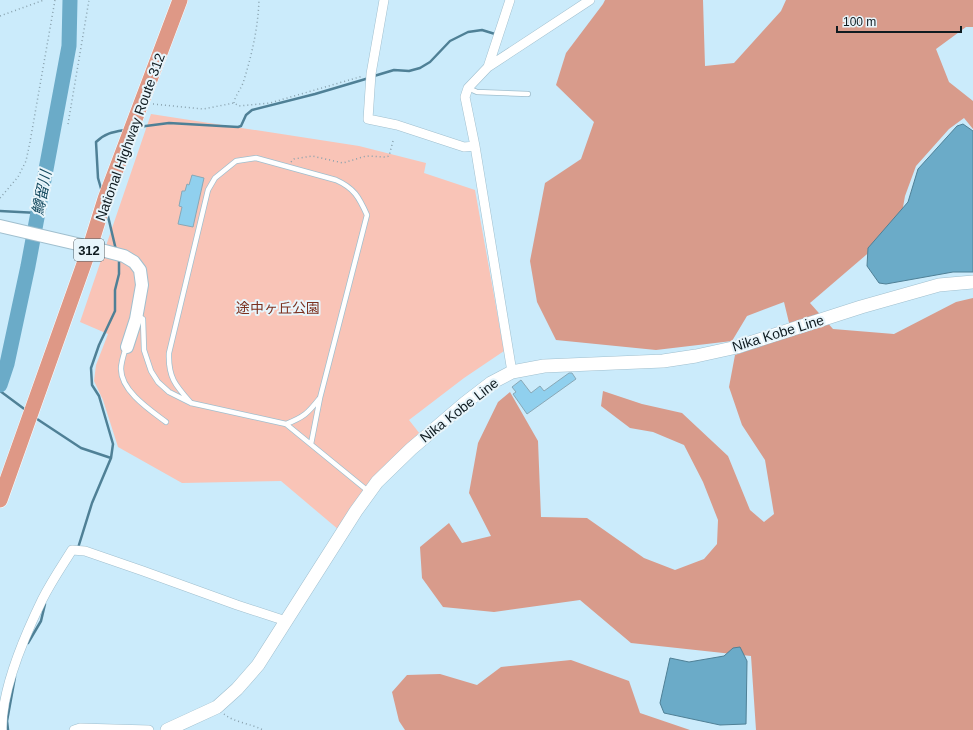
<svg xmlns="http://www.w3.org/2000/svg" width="973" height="730" font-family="Helvetica,'Noto Sans JP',sans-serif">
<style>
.green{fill:#f9c4b7}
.forest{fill:#d89b8b}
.water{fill:#6babc8;stroke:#4f8096}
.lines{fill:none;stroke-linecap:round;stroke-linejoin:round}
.stream{stroke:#4f8096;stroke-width:2.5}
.river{stroke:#6babc8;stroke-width:15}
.building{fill:#90d0ee;stroke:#89a8b6}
.service-casing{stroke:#a0bfce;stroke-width:6}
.minor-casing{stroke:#a0bfce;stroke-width:10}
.tertiary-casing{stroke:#a0bfce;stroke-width:14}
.secondary-casing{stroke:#a0bfce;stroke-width:14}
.trunk-casing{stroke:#fff;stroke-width:16}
.path{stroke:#88a1ad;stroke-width:1.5;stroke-dasharray:1 3;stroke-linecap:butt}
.service{stroke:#fff;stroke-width:4.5}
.minor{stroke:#fff;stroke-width:9}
.tertiary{stroke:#fff;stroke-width:12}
.secondary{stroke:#fff;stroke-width:13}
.trunk{stroke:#de9886;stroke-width:15}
.labels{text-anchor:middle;stroke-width:4;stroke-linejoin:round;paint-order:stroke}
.shield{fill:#e8f5fb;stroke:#505c62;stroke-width:1}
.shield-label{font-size:13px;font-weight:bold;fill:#0f1b20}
.street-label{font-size:14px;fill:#0f1b20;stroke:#e8f5fb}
.park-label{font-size:14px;fill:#7b311f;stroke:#e8f5fb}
.water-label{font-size:15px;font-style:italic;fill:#164b60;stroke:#e8f5fb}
</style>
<rect width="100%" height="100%" fill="#cbebfb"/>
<path class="green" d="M151,114L359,146L426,163L424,173L475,190L504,351L464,378L409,420L420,434L339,530L281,481L182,483L118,447L103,400L94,381L96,365L108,334L80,322Z"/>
<path class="forest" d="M605,0H703L705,66L734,63L781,11L786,0H973V27H966L936,49L949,82L973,101V129L964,118L949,129L916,166L905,196L902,213L873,249L810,303L833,329L894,334L956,302L973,298V730H756L751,656L631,643L580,600L494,612L443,607L422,578L420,547L449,523L462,543L491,536L469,493L478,443L498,402L510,392L538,441L541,517L587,518L644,558L675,570L704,559L717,544L718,520L703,482L684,445L653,432L630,428L601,406L603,391L642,404L682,413L728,456L750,510L764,522L774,514L765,460L742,425L729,387L735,355L792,335L784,302L747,316L732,341L656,350L556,340L537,302L530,261L545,183L581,159L594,122L556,85L566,53L603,4Z
M571,660L629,681L640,713L690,730H405L399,721L392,692L407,675L440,674L477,685L501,667Z"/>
<path class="water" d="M963,124L973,131V272H953L886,284L879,283L867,266L868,248L908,202L918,169L957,126Z
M740,647L747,661L746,724L720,725L664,713L660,703L670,658L689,662L724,656L733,648Z"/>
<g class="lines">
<path class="stream" d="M374,76L394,70L409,71L420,68L430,62L450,41L468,32L482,30L495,34
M138,127L169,123L238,127L241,126L246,115L252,110L315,94L369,78
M102,192L98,178L96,142C105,133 113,132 125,130
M0,211L38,213
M107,212L116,250
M0,391L27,411
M34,417L81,448L111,458
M78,548L92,503L111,458L113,444L99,396L92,385L91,368L99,345L115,311V290L119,274V259
M28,643L41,621L45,604
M8,730L7,721L15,677"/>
<path class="river" d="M0,385L7,364L28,266L69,46L70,0"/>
</g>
<path class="building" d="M192,175L204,178L193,227L178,224L182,207L179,206L182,191H185L187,184L189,185Z
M569,373H572L576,379L527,414L513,394L516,392L512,387L521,380L531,393L540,386L544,391Z"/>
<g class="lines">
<g class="service-casing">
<path id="service" d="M468,88L477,92L528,94
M138,316L143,319L144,350L151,371L158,382L169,392L191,403L286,424L368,491
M126,347C124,354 121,362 121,369C121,391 150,410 166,422
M191,403C175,385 168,377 169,353L208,190L215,178L236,161L256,158L336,180C354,188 359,197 367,215L320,398L311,444
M286,424C304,417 308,413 319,399"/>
</g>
<g class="minor-casing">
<path id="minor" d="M384,0L371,74L368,119L397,125L464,147L475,146
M488,67L510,0
M512,372L475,146L465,97L468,88L488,67L590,0
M2,730C1,691 25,635 42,600C51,582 62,566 72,550L85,551L143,571L237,605L286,621
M74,730L80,728L149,730"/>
</g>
<g class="tertiary-casing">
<path id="tertiary" d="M0,226L90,247L124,256L134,262L140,270L142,285L136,319L127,347"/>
</g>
<g class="secondary-casing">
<path id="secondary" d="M167,730L217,707L237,689L258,665L356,511L377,482L411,449L465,403L491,383L512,372L544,366L663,361L696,356L737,347L861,307L939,285L973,282"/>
</g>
<g class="trunk-casing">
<path id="trunk" d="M0,500L90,247L105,199L180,0"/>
</g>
<path class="path" d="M0,16L44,0
M234,103C235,95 242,88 244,80C252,54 258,28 259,0
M153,104L203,109L234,103L239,106L270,103L363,76
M68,124L89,0
M291,162L294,159L312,156L343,163L366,156L386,157L389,156L393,141
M0,198L18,177L26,161L30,142L55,0
M224,714C233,722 252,724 263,730"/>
<use href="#service" class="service"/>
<use href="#minor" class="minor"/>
<use href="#tertiary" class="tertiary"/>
<use href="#secondary" class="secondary"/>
<use href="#trunk" class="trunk"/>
</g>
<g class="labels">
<rect class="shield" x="74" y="239" width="30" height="22" rx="3"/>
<g class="shield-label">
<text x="89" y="255">312</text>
</g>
<g class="street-label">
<text transform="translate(130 137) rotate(-70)" y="5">National Highway Route 312</text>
<text transform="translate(778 333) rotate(-17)" y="5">Nika Kobe Line</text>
<text transform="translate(459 410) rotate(-38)" y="5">Nika Kobe Line</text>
</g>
<g class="park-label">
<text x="278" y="313">途中ヶ丘公園</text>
</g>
<g class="water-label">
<text transform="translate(42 193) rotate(-79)" y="5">鱒留川</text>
</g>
</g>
<path d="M837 26v6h124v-6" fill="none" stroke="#0f1b20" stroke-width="2"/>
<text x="843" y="26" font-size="12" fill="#0f1b20" stroke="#e8f5fb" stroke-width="3" paint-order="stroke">100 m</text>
</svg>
